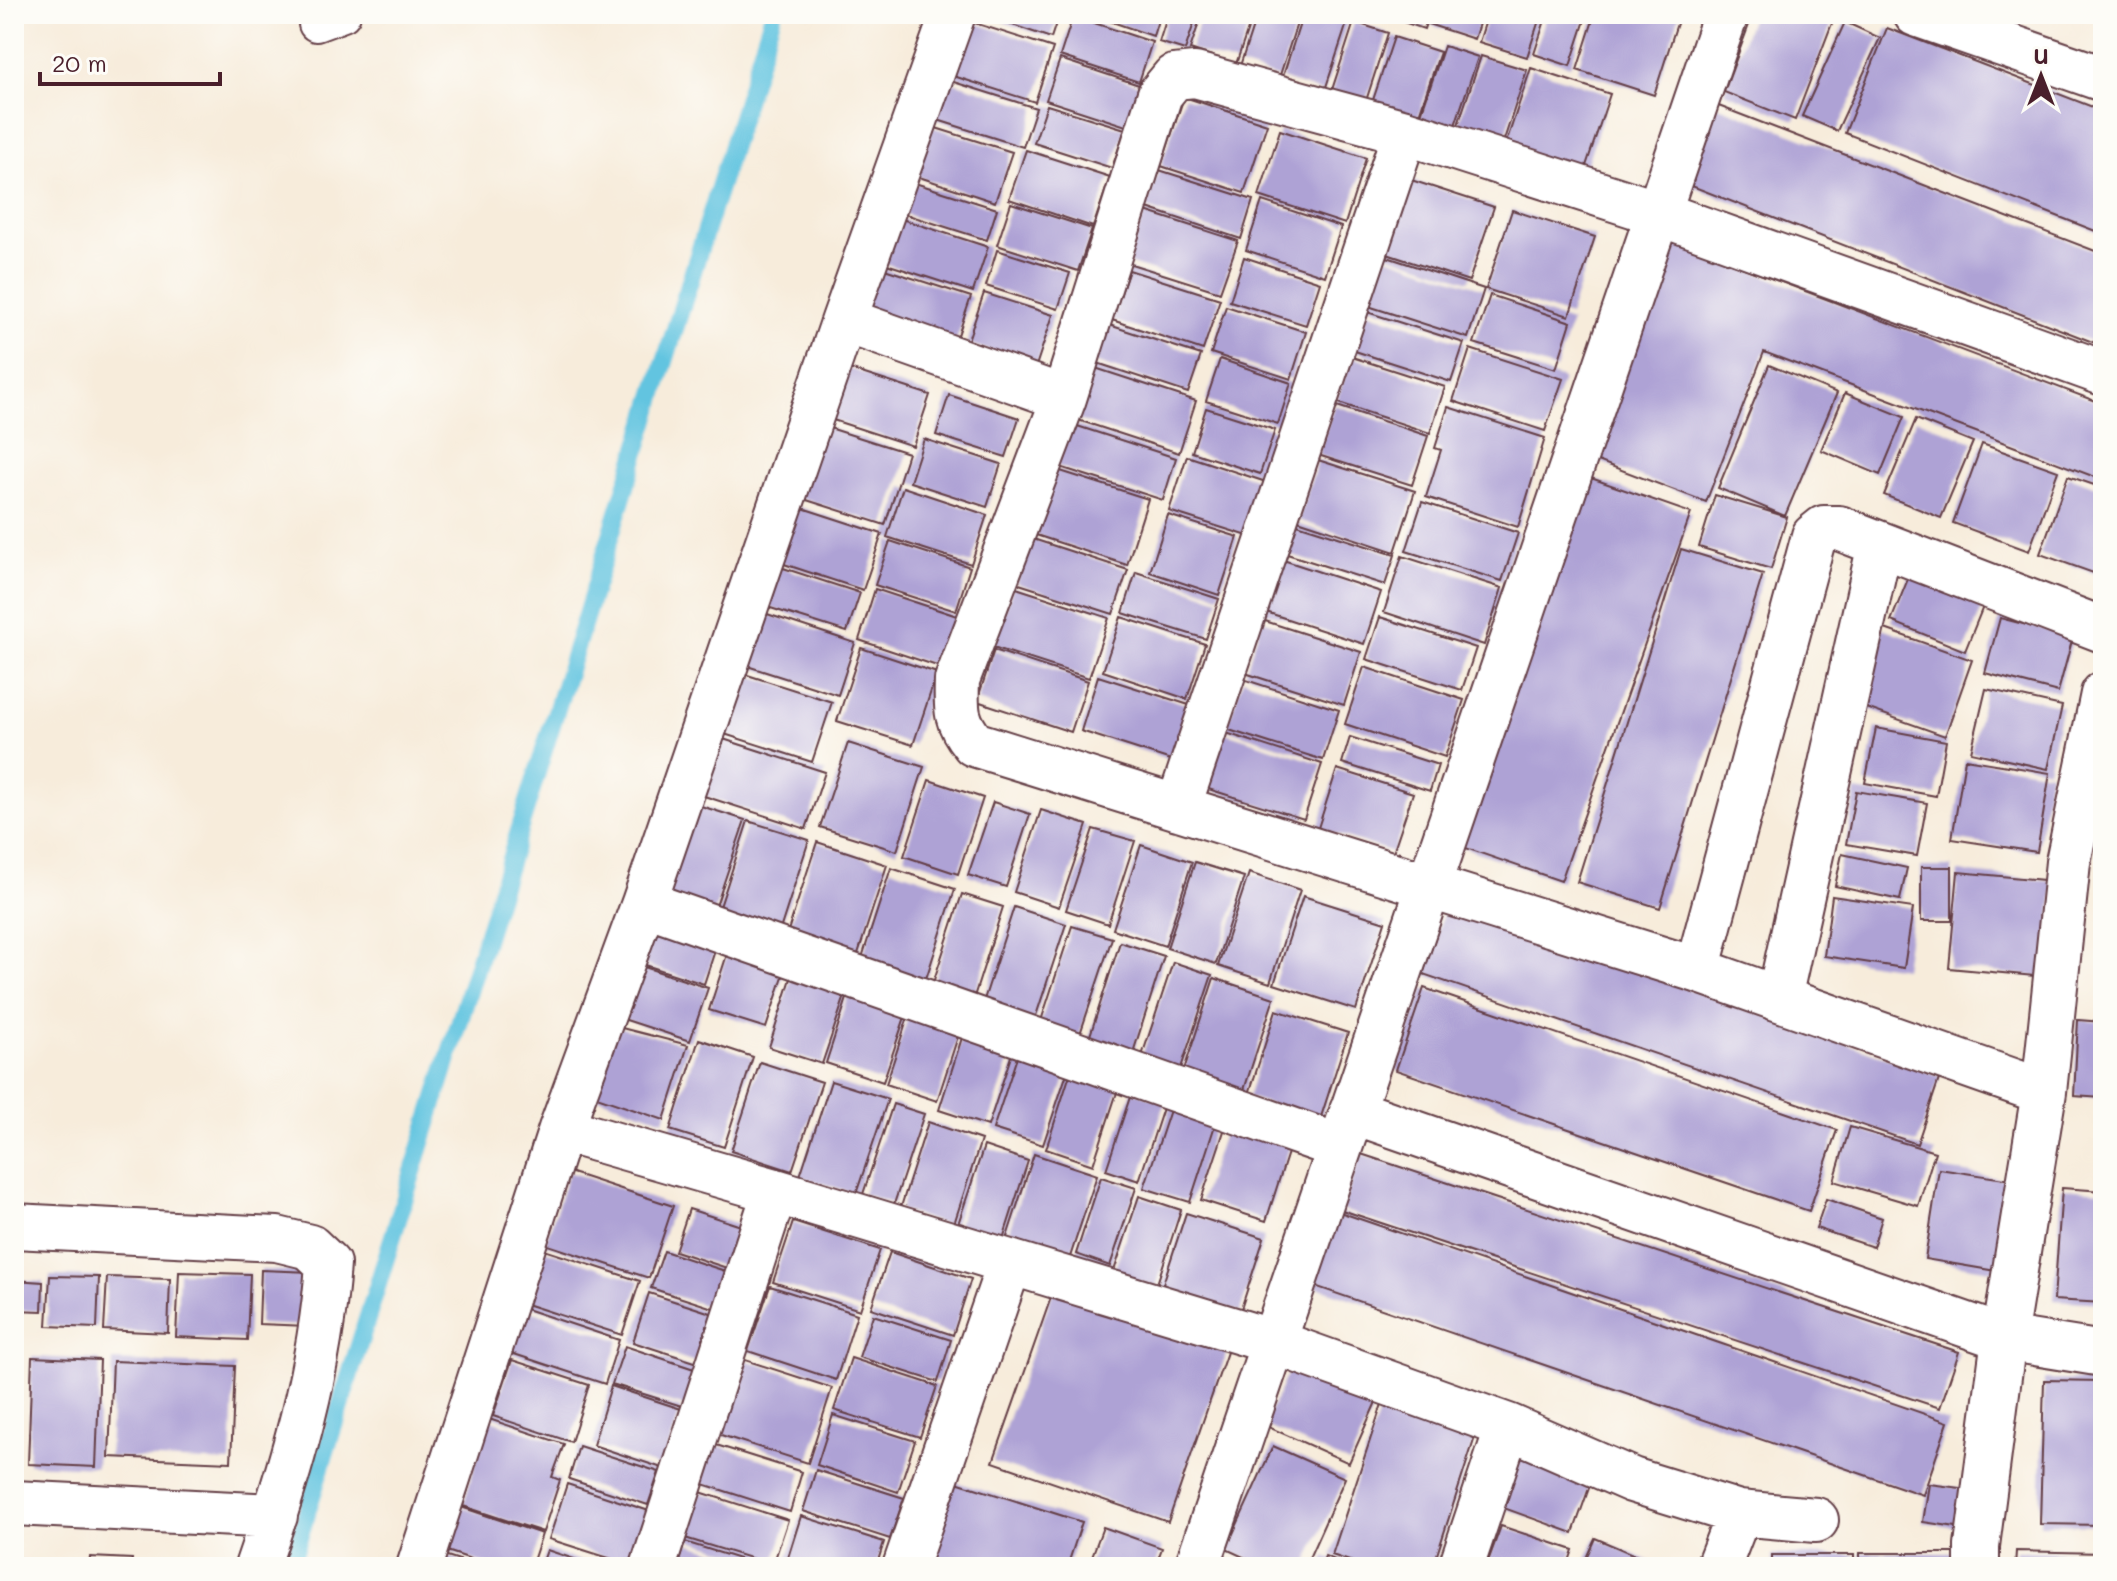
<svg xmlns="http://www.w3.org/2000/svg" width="2117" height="1581" font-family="Mali,sans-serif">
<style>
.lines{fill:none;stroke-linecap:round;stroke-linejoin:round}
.stream{stroke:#62c4e0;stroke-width:18}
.building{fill:#aea2d5}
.service-casing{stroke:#643e45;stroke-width:38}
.minor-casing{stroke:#643e45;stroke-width:48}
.service{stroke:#fff;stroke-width:34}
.minor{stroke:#fff;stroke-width:44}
</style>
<rect width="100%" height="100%" fill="#fdfcf7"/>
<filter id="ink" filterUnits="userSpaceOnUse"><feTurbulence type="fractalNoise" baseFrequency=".0125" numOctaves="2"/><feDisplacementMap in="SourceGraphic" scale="16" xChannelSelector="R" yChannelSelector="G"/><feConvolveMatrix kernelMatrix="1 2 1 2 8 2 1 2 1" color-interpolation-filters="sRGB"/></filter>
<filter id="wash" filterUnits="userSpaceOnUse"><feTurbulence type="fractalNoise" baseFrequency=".006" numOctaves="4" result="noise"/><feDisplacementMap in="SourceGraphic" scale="32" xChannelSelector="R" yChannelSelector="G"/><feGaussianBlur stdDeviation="1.8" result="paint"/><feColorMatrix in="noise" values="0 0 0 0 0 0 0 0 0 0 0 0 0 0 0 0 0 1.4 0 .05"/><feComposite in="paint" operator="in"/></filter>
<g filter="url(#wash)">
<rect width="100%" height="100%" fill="#f7ecdb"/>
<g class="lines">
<path class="stream" d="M290,1567L773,14"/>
</g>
<g id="blocks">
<path class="building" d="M980,14H1059L1051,38Z
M1089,14H1160L1153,36Z
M1168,14H1197L1185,50L1159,42Z
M1202,14H1253L1236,64L1190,49Z
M1257,14H1300L1279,78L1240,66Z
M1303,14H1350L1324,93L1282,79Z
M1380,14H1429L1424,29Z
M1431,14H1482L1474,39L1428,24Z
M1488,14H1541L1527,57L1479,42Z
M1547,14H1587L1570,66L1534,54Z
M1595,14H1680L1654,95L1577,70Z
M1753,14H1824L1834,18L1795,120L1724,92Z
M1073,16L1152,42L1139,82L1060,56Z
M959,18L1053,48L1035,102L941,72Z
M1354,22L1388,33L1364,107L1330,96Z
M1845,22L1880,38L1837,131L1802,116Z
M1887,28L2103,111V234L1845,133Z
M1394,37L1440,52L1414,129L1368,115Z
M1444,46L1478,57L1450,140L1416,129Z
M1481,56L1527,70L1500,152L1454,137Z
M1060,59L1139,85L1126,126L1046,100Z
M1531,68L1610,94L1582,178L1503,152Z
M941,78L1036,108L1023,147L928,117Z
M1184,97L1267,124L1244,193L1161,166Z
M1047,105L1125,129L1112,168L1034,143Z
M1716,105L2103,254V346L1684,183Z
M923,124L1012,152L995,202L907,173Z
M1280,130L1366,158L1345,224L1259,196Z
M1026,150L1110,177L1093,227L1009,199Z
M1159,170L1253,200L1241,239L1147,208Z
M899,178L997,209L987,240L889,209Z
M1408,179L1494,207L1469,281L1384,253Z
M1262,201L1341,227L1325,276L1246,250Z
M1011,203L1092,229L1078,271L997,245Z
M1512,210L1595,237L1569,316L1486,289Z
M1145,211L1238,241L1220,292L1128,263Z
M886,214L988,247L973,292L871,259Z
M1670,240L2103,404V480L1764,352L1706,502L1587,457Z
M997,250L1070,273L1058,309L986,286Z
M1381,255L1484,289L1468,338L1365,305Z
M1244,257L1320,282L1306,325L1230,301Z
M872,265L971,297L956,341L857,309Z
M1129,270L1220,299L1203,350L1112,320Z
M984,293L1053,315L1036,366L967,343Z
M1490,295L1571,322L1556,369L1474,343Z
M1226,306L1306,332L1291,379L1211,353Z
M1367,312L1464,343L1451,382L1355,351Z
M1103,323L1201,355L1188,393L1091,361Z
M1470,349L1563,379L1545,431L1453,401Z
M1352,357L1445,387L1430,433L1336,402Z
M1220,359L1291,383L1278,424L1206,401Z
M1769,365L1837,393L1785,516L1718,488Z
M1089,366L1196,401L1179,453L1072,418Z
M846,368L930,395L913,446L830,419Z
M1845,393L1904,417L1880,475L1821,450Z
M949,395L1019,418L1006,457L936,435Z
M1334,405L1428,436L1412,485L1318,455Z
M1448,407L1545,438L1518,527L1426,497L1441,450L1435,448Z
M1206,408L1275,430L1260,474L1192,452Z
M1916,419L1973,442L1941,518L1884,495Z
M814,423L908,453L885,525L791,495Z
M1071,424L1176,458L1163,500L1057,466Z
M924,439L1001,464L987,507L910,482Z
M1982,444L2058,471L2029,551L1953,523Z
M1187,456L1266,482L1248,536L1169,511Z
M1318,460L1415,491L1395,552L1298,520Z
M1051,468L1148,499L1127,565L1030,533Z
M2068,476L2103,488V565L2099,575L2040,554Z
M1588,477L1691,513L1561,881L1457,845Z
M903,487L987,515L971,564L887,537Z
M1715,495L1787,517L1771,569L1699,547Z
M1422,502L1518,533L1502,581L1406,551Z
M790,504L882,534L863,590L772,560Z
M1168,515L1238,537L1219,595L1150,572Z
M1294,523L1395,555L1385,585L1284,553Z
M1030,538L1128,570L1113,614L1016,583Z
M890,541L970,567L956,611L875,585Z
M1681,549L1763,574L1660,908L1577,882Z
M1402,556L1502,588L1484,645L1384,612Z
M1280,559L1381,592L1364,644L1263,611Z
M774,565L860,593L847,632L761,605Z
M1136,572L1219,599L1206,639L1123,613Z
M1910,574L1984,604L1965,651L1891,621Z
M1013,587L1109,618L1089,678L993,647Z
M875,589L957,616L940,667L859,640Z
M758,611L855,643L838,695L741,664Z
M1121,617L1205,644L1187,699L1103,671Z
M1380,617L1476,648L1462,690L1366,659Z
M2000,618L2073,637L2058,692L1985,673Z
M1262,620L1361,652L1344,705L1245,673Z
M1882,628L1972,660L1945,736L1855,704Z
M861,648L937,673L913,745L837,721Z
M994,650L1088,681L1071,732L977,701Z
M1364,667L1464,700L1445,757L1345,724Z
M738,672L832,702L812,762L718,732Z
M1098,676L1189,705L1171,760L1081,731Z
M1243,679L1339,710L1323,760L1226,729Z
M1986,689L2062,706L2048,769L1971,752Z
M1876,728L1946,741L1936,796L1865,783Z
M1220,731L1322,764L1304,819L1202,787Z
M1350,737L1438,765L1430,791L1342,763Z
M720,738L825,772L806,829L701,795Z
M848,743L924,767L897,851L820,827Z
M1965,759L2050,773L2037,852L1952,839Z
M1337,769L1413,793L1393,852L1318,828Z
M929,780L983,798L958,874L904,856Z
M1856,791L1927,803L1917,856L1846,844Z
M685,801L745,820L714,912L655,892Z
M993,802L1030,814L1006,887L968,875Z
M1041,810L1087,825L1059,907L1014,892Z
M748,821L809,840L777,939L716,919Z
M1093,829L1135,841L1108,924L1066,910Z
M817,842L887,865L854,966L784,943Z
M1141,845L1192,862L1165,946L1113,929Z
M1842,854L1907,868L1900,900L1835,886Z
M1195,862L1244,877L1216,964L1167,948Z
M1921,867H1952V921H1921Z
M891,868L955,889L923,988L859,967Z
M1958,872L2054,881L2045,977L1949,968Z
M1249,873L1300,890L1270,983L1218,966Z
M962,894L1003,907L973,1000L932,986Z
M1303,896L1385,922L1356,1010L1274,984Z
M1832,896L1913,908L1904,968L1824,956Z
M1446,906L1940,1076L1917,1144L1423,974Z
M1014,907L1066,924L1034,1022L982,1006Z
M653,910L721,932L704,984L636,962Z
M1072,926L1112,938L1079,1037L1040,1024Z
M731,942L788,961L766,1028L709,1010Z
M1120,942L1164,956L1131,1059L1087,1045Z
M629,962L708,988L690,1041L611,1015Z
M1173,962L1212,975L1179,1074L1140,1062Z
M795,966L849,984L822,1064L769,1047Z
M1214,978L1274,998L1242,1096L1182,1076Z
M851,986L909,1005L883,1082L826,1063Z
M1424,988L1837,1130L1809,1211L1396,1070Z
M913,1002L964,1018L937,1101L886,1084Z
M1276,1010L1348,1033L1320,1120L1248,1097Z
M2078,1020L2103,1022V1098L2074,1096Z
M967,1022L1017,1038L988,1126L939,1110Z
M610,1025L688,1045L664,1120L582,1092Z
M699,1039L753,1057L724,1147L670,1130Z
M1022,1042L1072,1058L1043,1145L993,1129Z
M760,1062L822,1082L792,1171L731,1151Z
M1073,1065L1121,1080L1093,1165L1046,1149Z
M831,1081L888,1099L856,1194L800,1176Z
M1132,1091L1165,1102L1139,1181L1106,1170Z
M1173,1101L1218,1116L1190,1202L1144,1188Z
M893,1104L924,1114L894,1204L863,1194Z
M928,1122L981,1140L953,1227L900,1210Z
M1227,1122L1291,1143L1266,1221L1201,1200Z
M1850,1127L1935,1152L1918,1206L1834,1181Z
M984,1146L1028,1161L1003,1239L958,1224Z
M1034,1154L1097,1175L1069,1260L1006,1240Z
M1361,1154L1959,1352L1940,1408L1342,1210Z
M1939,1169L2011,1180L1996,1271L1925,1259Z
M569,1172L673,1206L649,1278L545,1244Z
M1101,1177L1136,1188L1110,1266L1076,1254Z
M2062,1188L2103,1191V1303L2054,1300Z
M1139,1196L1181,1210L1156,1287L1113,1274Z
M1826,1199L1882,1218L1873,1247L1816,1228Z
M1325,1207L1948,1422L1923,1495L1300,1281Z
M689,1209L744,1227L730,1269L675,1251Z
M1186,1213L1264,1238L1240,1312L1162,1287Z
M793,1222L880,1250L860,1310L773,1282Z
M541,1249L640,1281L622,1335L523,1303Z
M664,1251L728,1272L716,1309L651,1288Z
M890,1252L971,1279L953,1335L871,1308Z
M261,1270L311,1272L308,1326L259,1324Z
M179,1272L250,1274L247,1340L176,1337Z
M50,1276L99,1277L97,1328L47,1326Z
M107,1277L170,1279L168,1333L104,1330Z
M14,1280L43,1282L42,1311L14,1310Z
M770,1286L857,1314L836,1380L748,1351Z
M1054,1289L1228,1349L1168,1522L993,1462Z
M649,1293L717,1315L701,1364L633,1342Z
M523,1308L619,1340L605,1384L508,1352Z
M873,1315L951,1340L938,1382L859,1357Z
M625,1346L700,1371L688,1408L612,1384Z
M1296,1355L1380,1393L1349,1463L1264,1425Z
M32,1357L100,1360L96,1467L28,1464Z
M851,1358L937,1386L920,1437L834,1410Z
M742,1359L832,1388L808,1463L718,1434Z
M512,1360L589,1385L571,1442L493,1416Z
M113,1361L235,1366L231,1462L109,1457Z
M2044,1380L2103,1381V1525L2040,1524Z
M611,1386L681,1409L662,1468L593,1445Z
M1382,1404L1476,1434L1433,1567H1367L1332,1555Z
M833,1415L915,1441L898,1492L817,1465Z
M489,1419L564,1444L552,1477L560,1480L543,1532L463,1506Z
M713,1444L802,1472L790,1512L700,1483Z
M1523,1445L1595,1471L1573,1533L1501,1507Z
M579,1446L659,1472L648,1505L569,1479Z
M1273,1446L1345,1478L1305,1567H1265L1226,1549Z
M816,1470L904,1498L890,1539L803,1511Z
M953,1481L1082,1522L1067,1567H925Z
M567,1484L649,1511L631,1565L549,1539Z
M1929,1484L1976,1490L1970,1529L1923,1522Z
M700,1492L788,1520L773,1565L685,1538Z
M455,1505L542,1534L531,1567H495L441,1549Z
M801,1516L884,1542L876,1567H785Z
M1501,1526L1573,1550L1567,1567H1486Z
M1103,1527L1162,1548L1155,1567H1088Z
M1595,1538L1663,1567H1582Z
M685,1542L762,1566V1567H677Z
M547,1550L595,1566V1567H541Z
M2016,1551L2103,1553V1567H2015Z
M438,1553L478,1566V1567H433Z
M1860,1553H1966V1567H1860Z
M1772,1555H1854V1567H1772Z
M1325,1556L1352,1567H1321Z
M90,1557L132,1559L131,1567H89Z
M14,1561L47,1562V1567H14Z
M55,1562L81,1563V1567H55Z"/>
</g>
</g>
<g filter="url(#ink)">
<use href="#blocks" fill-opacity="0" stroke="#643e45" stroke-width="2"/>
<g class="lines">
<g class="service-casing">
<path id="service" d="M316,24L343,14"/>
</g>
<g class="minor-casing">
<path id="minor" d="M1916,14L2103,79
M844,320L1064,398
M1178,808L1405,132
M644,903L1340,1147
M1697,970L1814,536L1824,528H1839L2103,630
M1779,998L1880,544
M2044,1092L1697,970L974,744C955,721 956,709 957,680L1064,398L1160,94L1174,77L1195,75L1405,132L1658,213L2103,373
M1352,1111L2004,1338L2103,1354
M561,1129L775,1191L1274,1342L1508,1426L1632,1480L1739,1513L1816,1520
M14,1226L277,1239L310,1247L328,1264C321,1368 291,1469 257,1567
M14,1503L275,1516
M419,1567L561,1129L644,903L844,320L953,14
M653,1567L775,1191
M905,1567L1010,1262
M1197,1567L1726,14
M1461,1567L1508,1426
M1718,1567L1739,1513
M1977,1567V1546L2004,1338L2044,1092L2068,862L2103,694"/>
</g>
<use href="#service" class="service"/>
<use href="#minor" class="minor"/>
</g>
</g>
<rect width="2117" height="1581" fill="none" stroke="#fdfcf7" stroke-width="48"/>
<g transform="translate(2041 76)" stroke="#fdfcf7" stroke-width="6" paint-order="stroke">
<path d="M0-6L14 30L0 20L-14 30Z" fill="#4a1f2b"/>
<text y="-12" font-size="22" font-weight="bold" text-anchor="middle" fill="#4a1f2b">U</text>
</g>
<path d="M40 72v12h180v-12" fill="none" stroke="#4a1f2b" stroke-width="4"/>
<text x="52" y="72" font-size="24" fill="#4a1f2b" stroke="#fdfcf7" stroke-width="6" paint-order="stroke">20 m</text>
</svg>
